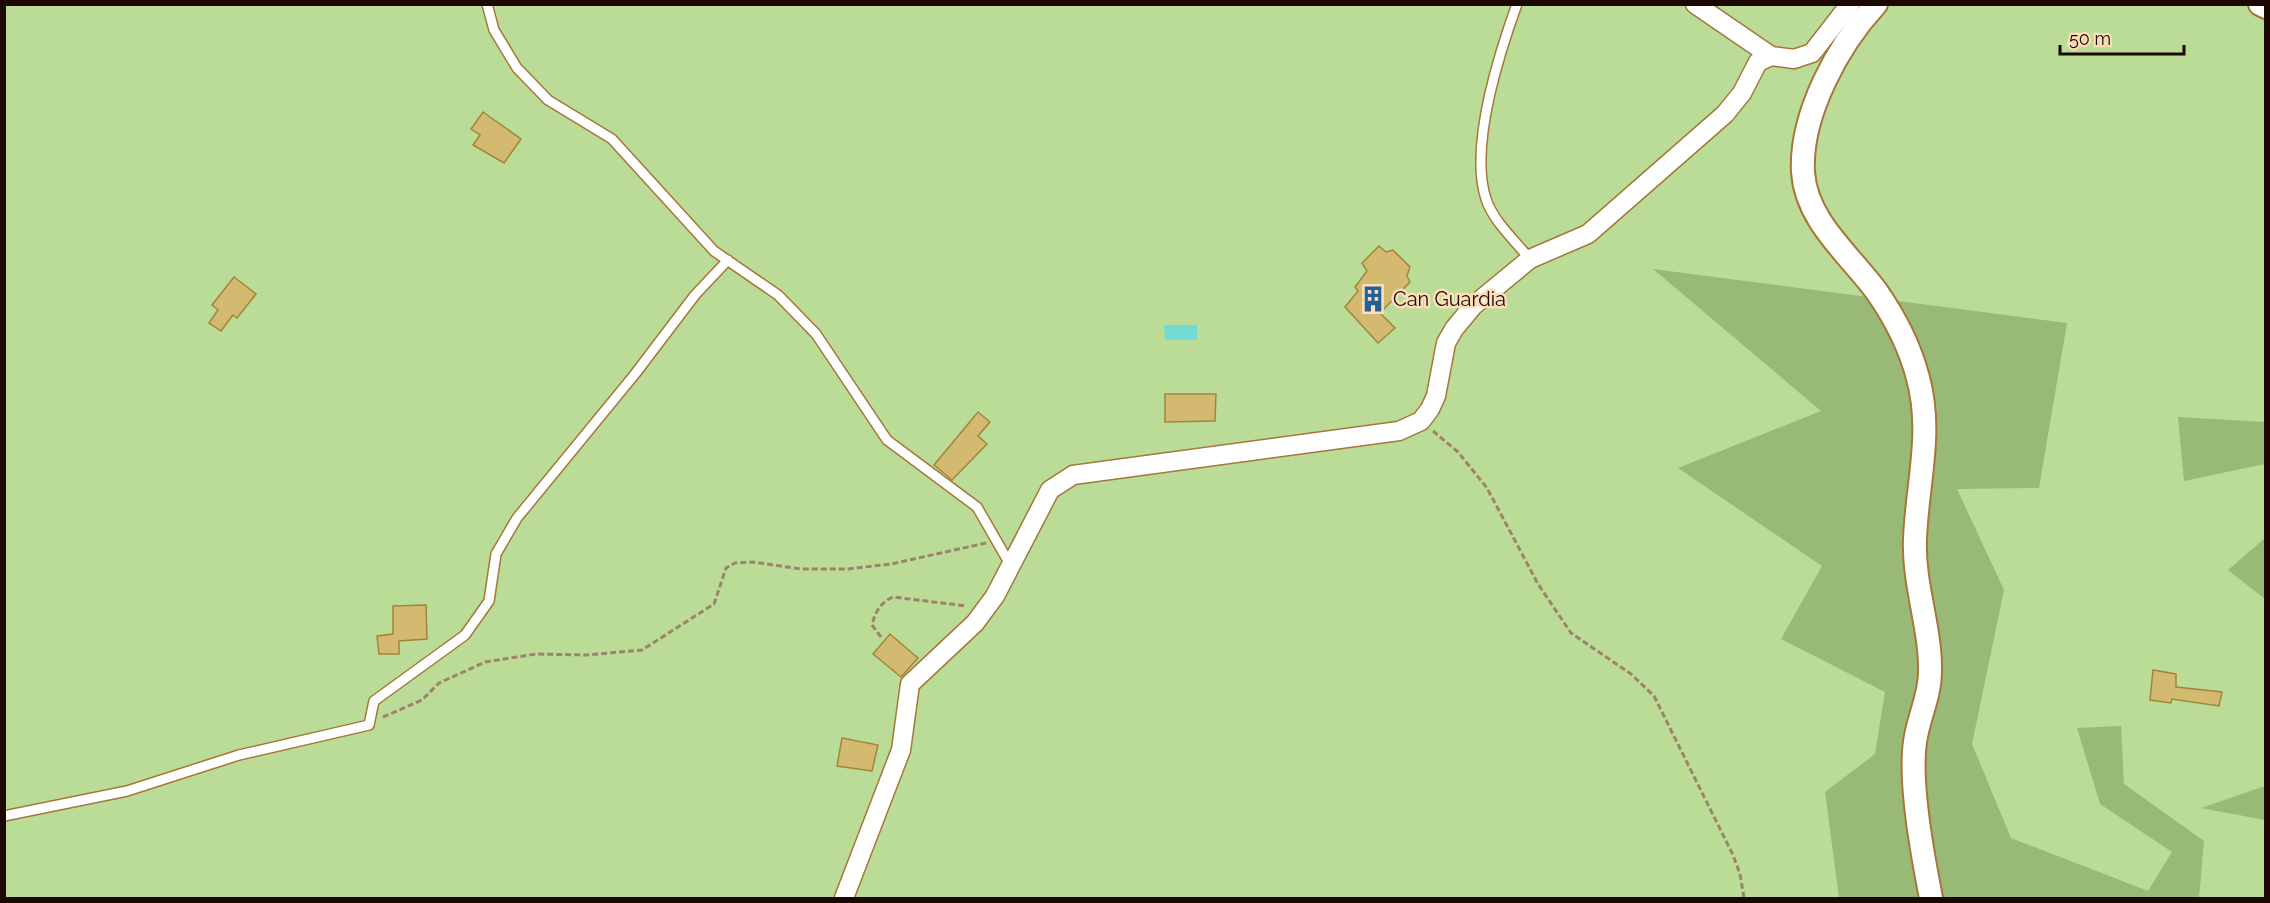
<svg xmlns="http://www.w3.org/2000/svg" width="2270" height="903" font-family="Raleway,sans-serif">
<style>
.green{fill:#badc97}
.forest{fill:#99ba76}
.water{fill:#72dbd4}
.building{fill:#d4b971;stroke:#a0863d;stroke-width:1.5}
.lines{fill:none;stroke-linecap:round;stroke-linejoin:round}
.service-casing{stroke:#a6763b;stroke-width:12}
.minor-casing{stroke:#a6763b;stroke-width:21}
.tertiary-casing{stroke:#a6763b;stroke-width:26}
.path{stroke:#9d836b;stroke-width:3;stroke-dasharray:6 3;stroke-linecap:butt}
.service{stroke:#fff;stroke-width:9}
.minor{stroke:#fff;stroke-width:18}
.tertiary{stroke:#fff;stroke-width:22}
.labels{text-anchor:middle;stroke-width:5;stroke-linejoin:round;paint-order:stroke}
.poi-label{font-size:20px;fill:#1b0900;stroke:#fdddba;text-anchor:start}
</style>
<rect width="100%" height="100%" fill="#fdddba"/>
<path class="green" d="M5,5H2265V898H5Z"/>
<path class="forest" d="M1653,269L2067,323L2039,488L1957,489L2004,590L1972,744L2011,838L2148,891L2172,852L2100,804L2077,728L2121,726L2124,784L2204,841L2199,898H1839L1825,792L1875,754L1885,692L1781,639L1822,566L1678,468L1821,411Z
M2178,417L2265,422V464L2184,481Z
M2265,538V599L2228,570Z
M2265,786V820L2201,808Z"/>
<path class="water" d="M1164,325H1197V340H1165Z"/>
<path class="building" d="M483,112L521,139L504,163L473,145L480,135L471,129Z
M1379,246L1386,252L1393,250L1410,267L1407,276L1410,282L1380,313L1395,328L1378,343L1345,307L1358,291L1355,287L1367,271L1362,263Z
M234,277L256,294L237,318L233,315L221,331L209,323L218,310L212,305Z
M1165,394H1216L1215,421L1165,422Z
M978,412L990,422L978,436L987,444L952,480L934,465Z
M426,605L427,639L399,641V654H379L377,636L393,634V606Z
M890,634L918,658L901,677L873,654Z
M2153,670L2176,674V687L2222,692L2219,706L2172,699L2171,703L2150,700Z
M842,738L878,745L872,771L837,766Z"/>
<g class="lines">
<g class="service-casing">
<path id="service" d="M487,4L494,30L517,68L548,100L612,139L714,251L778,295L816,334L887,440L977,507L1011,566
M1517,4C1499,54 1469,147 1486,199C1493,221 1516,242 1530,259
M4,816L127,791L239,755L369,725L374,701L465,635L489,601L496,554L517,518L635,374L695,295L728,260"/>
</g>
<g class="minor-casing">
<path id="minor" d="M1695,4L1771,56
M844,898L901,750L910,684L975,623L995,596L1050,490L1073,475L1399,431L1421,421L1430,409L1436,396L1446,343L1454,329L1473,306L1530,259L1588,234L1725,114L1742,93L1758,62L1771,56L1794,59L1812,53L1850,4"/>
</g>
<g class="tertiary-casing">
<path id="tertiary" d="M1876,4C1838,45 1800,115 1803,172C1806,221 1850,255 1877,292C1895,318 1910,347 1918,378C1933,433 1917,484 1915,539C1913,584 1931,628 1930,672C1930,697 1918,718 1915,742C1909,783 1923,857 1931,898
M2260,4L2266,7"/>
</g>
<path class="path" d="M1433,431L1458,452L1487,488L1538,584L1571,633L1631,674L1654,696L1733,855L1740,874L1744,898
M881,637L872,625C875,612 881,602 893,597L967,606
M383,717L422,700L439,683L485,662L536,654L587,655L642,650L714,604L726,568L735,563L753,562L801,569H847L891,564L986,543"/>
<use href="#service" class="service"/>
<use href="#minor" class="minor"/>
<use href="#tertiary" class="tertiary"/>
</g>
<defs>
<g id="building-bare" transform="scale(2.07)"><path d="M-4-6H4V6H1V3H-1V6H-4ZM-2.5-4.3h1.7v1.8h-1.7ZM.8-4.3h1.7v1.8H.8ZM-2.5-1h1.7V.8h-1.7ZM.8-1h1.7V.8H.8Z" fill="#246097" stroke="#fdddba" stroke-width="2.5" paint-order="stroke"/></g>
</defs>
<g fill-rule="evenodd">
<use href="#building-bare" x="1373" y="299"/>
</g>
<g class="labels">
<g class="poi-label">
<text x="1393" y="306">Can Guardia</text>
</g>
</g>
<rect width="2270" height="903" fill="none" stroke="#1b0900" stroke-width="12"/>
<path d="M2060 45v9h124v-9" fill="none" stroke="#1b0900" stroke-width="3"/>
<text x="2069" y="45" font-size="18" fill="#1b0900" stroke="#fdddba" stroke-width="4.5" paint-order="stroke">50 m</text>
</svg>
